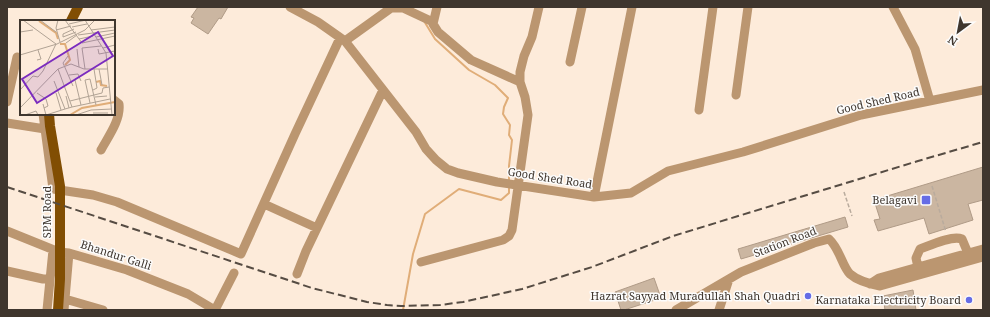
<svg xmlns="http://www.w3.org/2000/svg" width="990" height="317" font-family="'Noto Serif',serif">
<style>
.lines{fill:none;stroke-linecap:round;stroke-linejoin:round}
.stream{stroke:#e0ad78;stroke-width:2}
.building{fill:#cbb6a1;stroke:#b09b87}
.path{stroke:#b9ab9d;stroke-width:1.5;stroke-dasharray:4 2;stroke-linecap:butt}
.minor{stroke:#bb9670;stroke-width:9}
.major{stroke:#814e03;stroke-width:10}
.rail{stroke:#564c43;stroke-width:2;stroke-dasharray:8 4;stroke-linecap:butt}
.poi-dot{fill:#656ce5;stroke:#fcfcfc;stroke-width:1.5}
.labels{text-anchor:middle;stroke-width:3;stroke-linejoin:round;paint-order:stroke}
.street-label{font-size:11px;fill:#3f362e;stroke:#fcfcfc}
.poi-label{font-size:11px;fill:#3f362e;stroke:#fcfcfc;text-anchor:end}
.inset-river{fill:none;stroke:#e0ad78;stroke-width:2}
.inset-road{fill:none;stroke:#b1a395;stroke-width:1}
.view{fill:#7b2cbf;fill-opacity:0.15;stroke:#7b2cbf;stroke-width:2}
.inset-edge{fill:none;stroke:#3f362e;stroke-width:2}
</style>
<rect width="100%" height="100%" fill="#fdebda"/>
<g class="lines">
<path class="stream" d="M424,21L435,39L469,70L495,85L508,98L504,107L503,114L510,125L509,135L512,140L509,166V182
M403,310L413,254L425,214L459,189L501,200L509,193V186"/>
</g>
<path class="building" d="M198,7H228L221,19L219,18L208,34L191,23L194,18L191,17Z
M983,167V200L968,204L973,220L929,234L924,218L878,231L874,220L880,219L874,200Z
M845,217L848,227L741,259L738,249Z
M654,278L661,298L624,310H621L615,292Z
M913,290L916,310H885L883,296Z"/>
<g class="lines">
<path class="path" d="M932,186L946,232
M844,192L852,216"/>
<path class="minor" d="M290,7L318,22L345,41L416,132L426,149L436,160L447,169L458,173L497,182L594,197L631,193L668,171L743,152L861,115L983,90
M437,7L433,24L438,32L471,60L520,82
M893,7L915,49L930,101
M345,41L391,8H403L433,22
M570,62L582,7
M736,95L748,7
M7,102L17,57
M699,110L713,7
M43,114L53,189L93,195L117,202L241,254L295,134L340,38
M7,123L45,129
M101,150C108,137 121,120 119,104L114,100
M594,197L632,7
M264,204L317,228
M7,231L59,252L69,253L127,270L188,294L215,310
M421,262L503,240L509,236L512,230L528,115L525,97L520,82V72L524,56L532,37L539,7
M7,271L43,279H50
M919,272L916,258L920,249C931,245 952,235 962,239L970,258
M297,274L306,251L383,90
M870,284L879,278L983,249
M65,299L103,310
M47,310L53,250
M64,310L69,253
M215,310L234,273
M676,310L741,272L814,243L829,239C840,249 842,266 850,274C858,281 870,284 880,286L983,257
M719,310L729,279"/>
<path class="major" d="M71,21L78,7
M49,114L50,126L60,186V279L58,310"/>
<path class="rail" d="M7,187L312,288L367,302L387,305L401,306L440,305L463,302L522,289L592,267L673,236L918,161L983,142"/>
</g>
<g class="poi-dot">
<rect x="921" y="195" width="10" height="10" rx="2"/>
<circle cx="808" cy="296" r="4"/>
<circle cx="969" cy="300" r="4"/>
</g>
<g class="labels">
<g class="street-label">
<text transform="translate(878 101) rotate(-13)" y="4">Good Shed Road</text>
<text transform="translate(550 178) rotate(9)" y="4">Good Shed Road</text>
<text transform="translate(47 212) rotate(-90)" y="4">SPM Road</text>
<text transform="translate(785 242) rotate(-21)" y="4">Station Road</text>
<text transform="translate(116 255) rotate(18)" y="4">Bhandur Galli</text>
</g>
<g class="poi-label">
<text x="917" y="204">Belagavi</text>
<text x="800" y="300">Hazrat Sayyad Muradullah Shah Quadri</text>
<text x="961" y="304">Karnataka Electricity Board</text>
</g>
</g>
<g transform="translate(20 20)">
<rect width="95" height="95" fill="#fdebda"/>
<path class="inset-river" d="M19,1L36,13L38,19M40,24H45L50,40L45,45M76,62L80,61L81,65L87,66M50,95L62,88L95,82"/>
<path class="inset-road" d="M3,0L36,24L23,51L18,57L13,56M20,0L36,12M38,0L36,8L40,22M45,0L62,23L95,16M65,0L86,33L92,95M49,4L66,0M52,7L67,4M54,9L43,14V17L56,12M36,10L51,6M71,10L95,7M0,12L13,10M58,15L95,10M76,17L95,13M59,19L73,16M46,23L57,15M83,28L95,25M57,29L59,47M78,29L79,34L95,31M0,35L37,24L65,10L75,0M48,36L43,43L53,66M17,40L21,39L18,30M38,49L52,87L90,79M65,49L62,28L81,26M79,49L82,65M49,55L58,54L61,61M55,60L61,85M34,61L45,89L52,87M0,70L13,56M73,70L77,68L74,49M17,73L26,79L28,86L24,88M36,73L41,90M46,76L49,88M75,77L87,76M50,81L82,73L83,68L89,67M70,83L65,60L70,59L76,85M23,84L26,95L45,89M0,88L38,49L51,44L64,49H87M73,93H88M5,95L16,91L18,95M56,95L71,90L92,89"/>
<path class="view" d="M78,12L93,36L17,83L2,59Z"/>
<rect width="95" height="95" class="inset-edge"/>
</g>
<rect width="990" height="317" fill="none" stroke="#3f362e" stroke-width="16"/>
<g transform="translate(958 32) rotate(212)" stroke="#fcfcfc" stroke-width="3" paint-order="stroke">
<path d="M0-3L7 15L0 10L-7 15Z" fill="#3f362e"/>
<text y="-6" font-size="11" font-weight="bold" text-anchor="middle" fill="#3f362e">N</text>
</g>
</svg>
